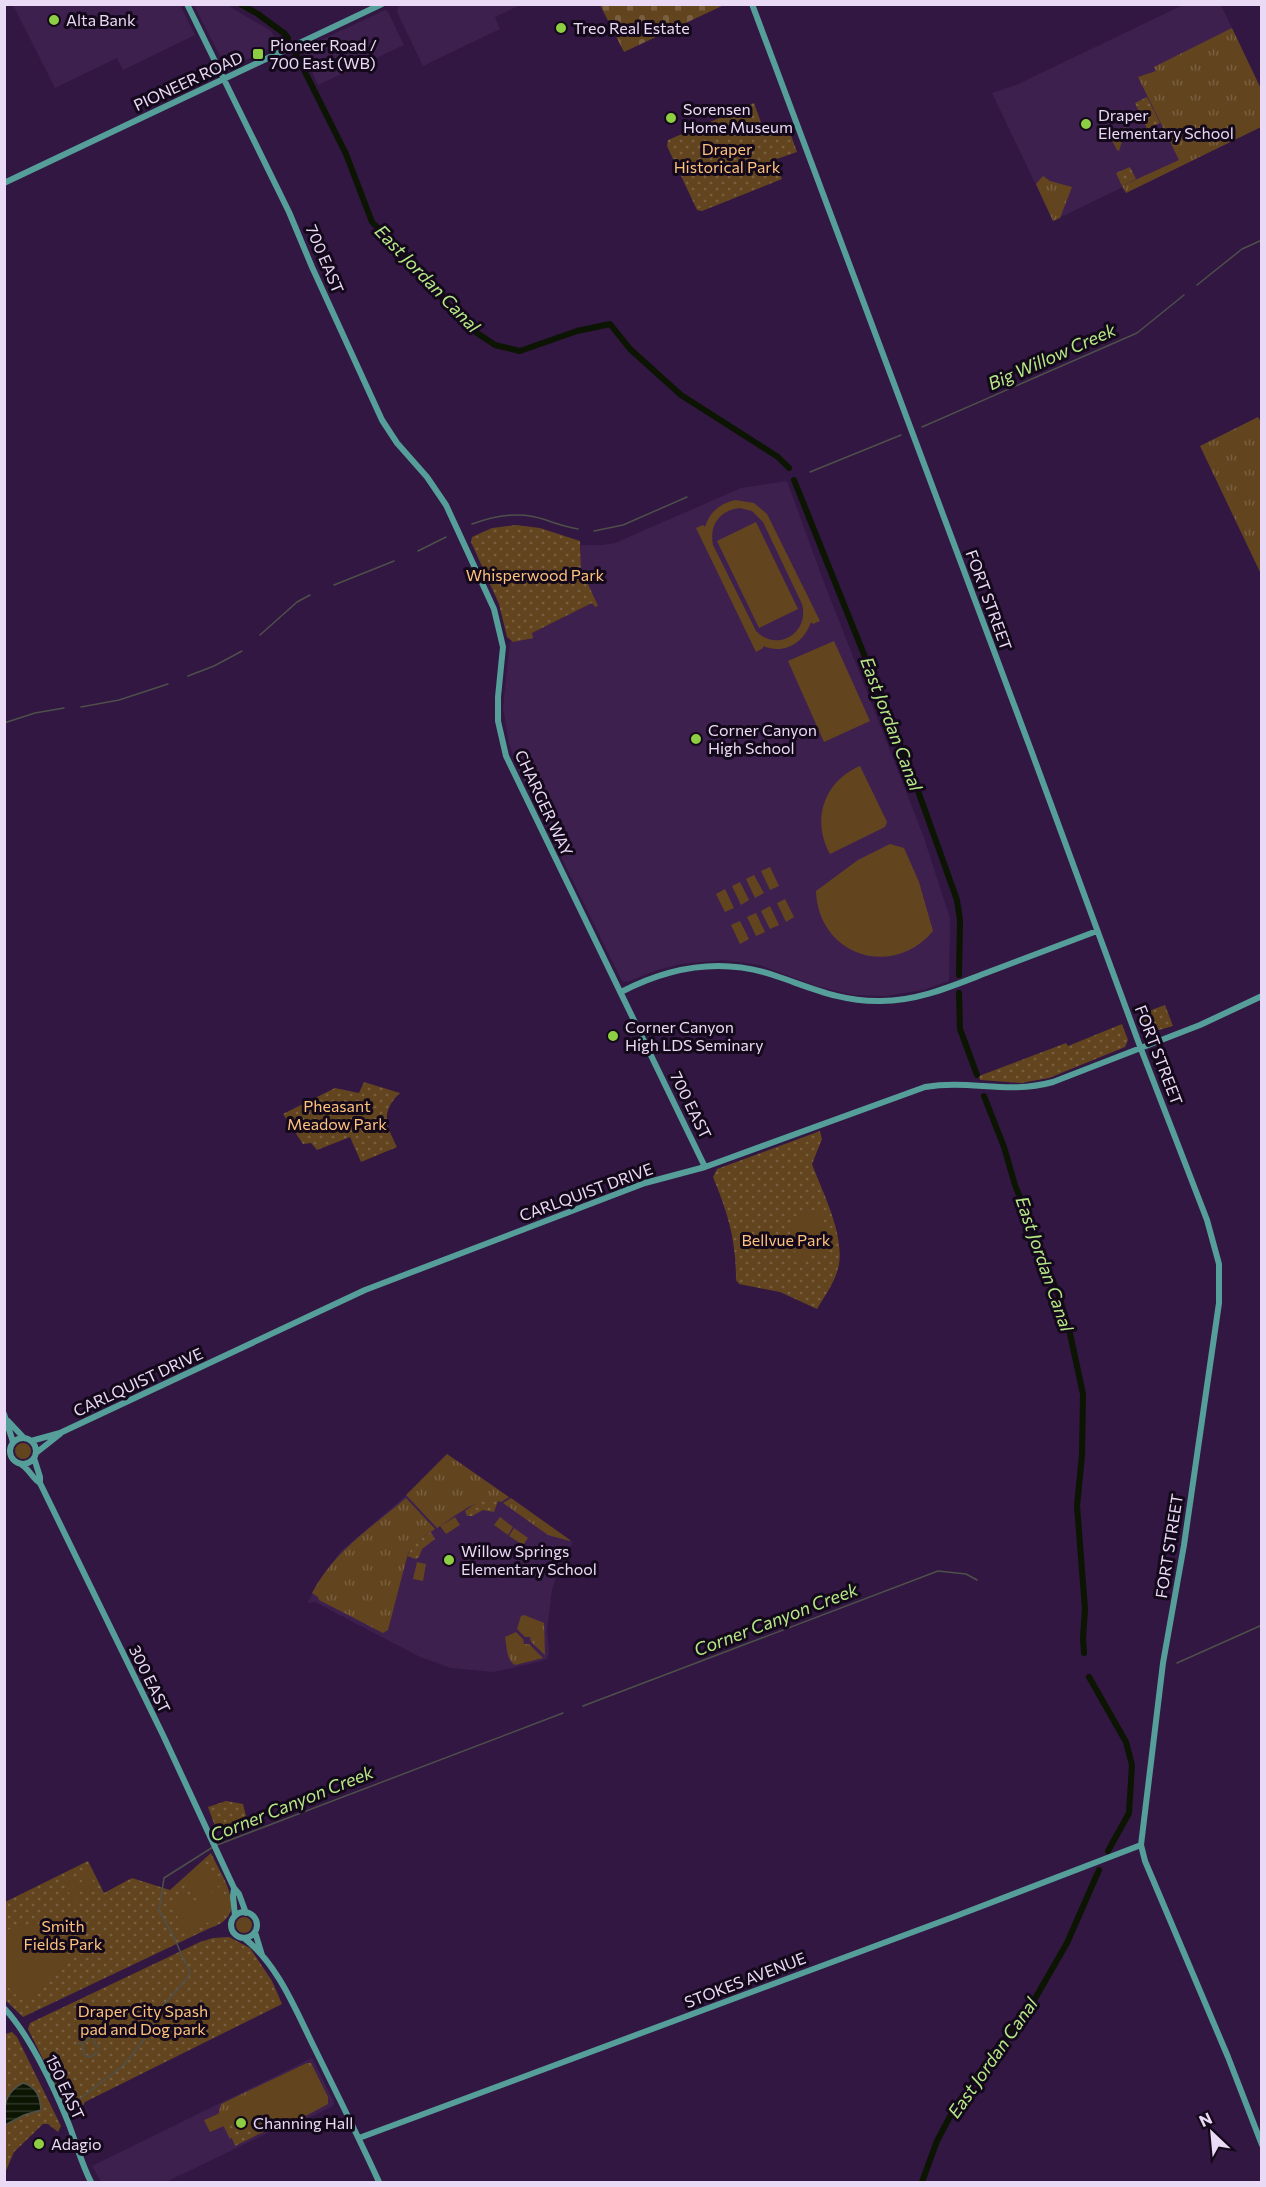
<svg xmlns="http://www.w3.org/2000/svg" width="1266" height="2187" font-family="Commissioner,sans-serif">
<style>
.built{fill:#3e204f}
.grass{fill:url(#grass-tufts)}
.cemetery{fill:url(#cemetery-stones)}
.park{fill:url(#park-dots)}
.garden{fill:#62451f;fill-rule:evenodd}
.water{fill:url(#water-rules);stroke:#4e504b;stroke-width:1.5}
.lines{fill:none;stroke-linecap:round;stroke-linejoin:round}
.stream{stroke:#4e504b;stroke-width:1.5}
.canal{stroke:#0b1502;stroke-width:6}
.secondary{stroke:#559e9a;stroke-width:6}
.poi-dot{fill:#8ece43;stroke:#14091b;stroke-width:2}
.labels{text-anchor:middle;stroke-width:6;stroke-linejoin:round;paint-order:stroke}
.poi-label{font-size:16px;fill:#eadaf5;stroke:#14091b;text-anchor:start}
.street-label{font-size:16px;fill:#eadaf5;stroke:#14091b}
.park-label{font-size:16px;fill:#fdc37c;stroke:#14091b}
.water-label{font-size:18px;font-style:italic;fill:#b6e986;stroke:#14091b}
</style>
<defs>
<pattern id="grass-tufts" width="24" height="20" patternUnits="userSpaceOnUse" patternTransform="scale(1.5)"><rect width="24" height="20" fill="#62451f"/><path d="M3 7l-1-3M5 7V3M7 7l1-3M15 17l-1-3M17 17v-4M19 17l1-3" fill="none" stroke="#795f40"/></pattern>
<pattern id="cemetery-stones" width="16" height="16" patternUnits="userSpaceOnUse" patternTransform="scale(1.5)"><rect width="16" height="16" fill="#62451f"/><path d="M2 7V4a2 2 0 0 1 4 0v3zM10 15v-3a2 2 0 0 1 4 0v3z" fill="#795f40"/></pattern>
<pattern id="park-dots" width="8" height="8" patternUnits="userSpaceOnUse" patternTransform="scale(1.5)"><rect width="8" height="8" fill="#62451f"/><path d="M2 2h.1M6 6h.1" fill="none" stroke="#795f40" stroke-width="1.8" stroke-linecap="round"/></pattern>
<pattern id="water-rules" width="6" height="5" patternUnits="userSpaceOnUse" patternTransform="scale(1.5)"><rect width="6" height="5" fill="#0b1502"/><path d="M0 2.5h6" fill="none" stroke="#2f3628"/></pattern>
</defs>
<rect width="100%" height="100%" fill="#311741"/>
<path class="built" d="M399,4H521V5L495,17L500,29L423,66L397,12Z
M13,5H180L195,35L123,70L117,58L55,88Z
M194,5H227L271,31L279,45L231,67L225,66Z
M1183,5H1221L1261,89V127L1126,193L1123,187L1053,221L992,93L1016,85Z
M385,10L388,12L404,45L318,85L302,49Z
M787,481L825,585L923,835L950,918L949,981L923,990L885,996L853,995L816,986L760,965L724,960L681,964L657,970L627,982L622,981L516,765L509,743L503,708L510,641H519L532,633L592,603L595,607H597L581,569V545H602L615,543L741,488Z
M447,1454L573,1542L560,1564L552,1590L547,1630L549,1653L547,1659L542,1661L493,1672L451,1668L420,1657L315,1602L307,1603L321,1578L341,1551L410,1492Z
M312,2058L334,2102L333,2106L284,2130H274L166,2182H101L92,2166Z"/>
<path class="grass" d="M1232,28L1261,89V127L1126,193L1122,186L1179,160L1138,77L1156,71L1154,67Z
M1126,127V128L1119,151L1117,150L1109,135Z
M1043,176L1050,181L1072,187L1060,218L1053,221L1036,184Z
M1258,417L1262,424L1260,572L1200,446Z
M447,1454L509,1497L501,1502C479,1494 455,1517 437,1528L406,1495Z
M406,1498L435,1529L417,1541L408,1553L388,1630L383,1633L319,1600L318,1597L312,1593C337,1548 369,1530 406,1498Z
M511,1498L570,1540V1541L548,1535L503,1503Z
M524,1615L544,1623L545,1655L531,1642L530,1637H525L517,1629L521,1616Z
M516,1632L523,1639L524,1644H529L543,1658L515,1665C506,1660 507,1646 505,1637Z
M307,2063H311L328,2097V2104L283,2128L275,2127L259,2134L255,2127L245,2132L238,2117L233,2137L230,2139L218,2115L221,2104Z"/>
<path class="cemetery" d="M600,5H724L624,52Z"/>
<path class="park" d="M1147,97L1160,123L1147,129L1135,103Z
M754,103L764,131L787,124L797,152L774,160L782,179L702,211L697,210L667,146L668,140Z
M1130,167L1136,179L1122,186L1116,173Z
M516,525L540,528L580,541L581,569L598,606L595,607L592,603L532,633L533,638L513,642L507,637L499,604L471,542L472,537L492,528Z
M1165,1005L1173,1026L1148,1033L1144,1031L1138,1015Z
M1122,1024L1128,1040L1125,1047L1049,1078L1021,1083L980,1080L979,1076L1066,1043L1068,1046Z
M364,1082L400,1093C380,1112 386,1125 397,1147L361,1162L350,1137L317,1150L311,1143L303,1144L283,1114L335,1088L359,1093Z
M820,1131L822,1139L812,1164C823,1194 848,1240 837,1272C833,1285 824,1297 817,1309L780,1292L739,1284L736,1280C736,1240 728,1213 713,1177L717,1169Z
M490,1499L498,1501L494,1512L483,1510L472,1516H467L465,1511L478,1502Z
M431,1532L435,1539L422,1549L419,1557L416,1559L407,1556L415,1542Z
M226,1801L243,1804L246,1816L238,1823L216,1829L208,1807Z
M211,1853C223,1879 251,1915 210,1928L23,2017L5,2000V1902L88,1861L104,1893L132,1878L170,1890Z
M229,1937L250,1948L272,1981L282,2004L85,2102L81,2109L70,2114L28,2029L30,2023L200,1942L213,1938Z
M12,2032L17,2037L61,2126L58,2132L48,2124H43L14,2152L5,2173V2034Z
M238,2116L245,2131L255,2127L259,2134L235,2146L226,2122Z"/>
<path class="garden" d="M735,500L754,503L767,514L820,621L813,624L811,622C804,643 784,655 763,646V648L756,652L696,528L703,525L705,527C710,512 719,504 735,500ZM740,508L752,511L763,522L802,604C810,633 777,653 756,631L713,545C709,525 720,510 740,508Z
M756,522L798,609L759,628L717,541Z
M834,641L870,721L824,742L788,661Z
M860,766L887,822L885,827L830,854C811,820 824,781 860,766Z
M890,844L904,848L919,882L933,931C892,980 818,955 816,891L858,860Z
M770,867L779,886L770,890L761,871Z
M754,875L764,893L755,898L746,879Z
M740,882L749,900L741,905L732,886Z
M725,889L734,908L725,912L716,894Z
M785,899L794,917L786,922L777,903Z
M770,906L779,925L770,929L761,911Z
M756,913L765,932L756,936L747,917Z
M740,921L749,939L740,944L731,925Z
M819,1209L832,1243L830,1248L801,1259L789,1244L791,1223L802,1214Z
M15 1451a8 8 0 1 1 16 0a8 8 0 1 1-16 0Z
M455,1517L460,1525L446,1534L440,1526Z
M500,1517L513,1527L508,1535L494,1525Z
M514,1528L528,1538L523,1545L509,1536Z
M417,1562L426,1564L423,1581L413,1579Z
M203,1864L219,1882L198,1901L182,1883Z
M88,1871L97,1890L88,1894L79,1875Z
M73,1878L82,1897L73,1901L64,1882Z
M220,1886L229,1905L226,1913L185,1934L171,1902L183,1893L198,1905Z
M236 1925a8 8 0 1 1 16 0a8 8 0 1 1-16 0Z
M31,1926L55,1937L72,1959L29,2000H21L5,1984V1930Z
M309,2065L326,2100L260,2133L242,2097Z
M218,2114L224,2126L210,2132L204,2120Z"/>
<path class="water" d="M23,2083C37,2087 40,2097 41,2110L24,2115L5,2125C4,2107 4,2092 23,2083Z"/>
<g class="lines">
<path class="stream" d="M1197,285L1242,249L1262,240
M922,427L1137,333L1184,295
M810,472L901,435
M472,524C497,515 521,511 546,520C557,524 567,527 578,529
M594,531L623,525L687,497
M418,551L446,537
M334,585L394,561
M260,635L297,602L310,595
M188,676L214,666L242,651
M81,707L119,700L168,684
M4,723L35,713L64,708
M1177,1663L1262,1625
M583,1706L938,1571L966,1574L977,1580
M217,1845L563,1713
M78,2043L83,2045L84,2055L90,2057L98,2052
M82,2043L92,2036L95,2044L99,2048
M72,2105L124,2065L153,2028L155,2015L189,1976V1971L172,1933L159,1911L164,1878L213,1847"/>
<path class="canal" d="M240,4L258,14L285,34L288,38
M295,52L346,154L372,222L420,270L445,302L471,329L495,345L520,351L577,331L610,324L630,349L681,395L778,457L789,468
M794,480L912,774L957,900L960,920L959,975
M959,993L960,1029L977,1075
M984,1096L1004,1147L1015,1185L1059,1296L1069,1329L1083,1394L1082,1455L1077,1506L1085,1609L1083,1639L1084,1653
M1089,1677L1126,1742L1132,1765L1129,1813L1108,1851
M922,2182L937,2141L955,2107L999,2045L1025,2016L1067,1943L1099,1870"/>
<path class="secondary" d="M187,4L289,212L312,267L382,420L397,443L427,477L446,505L494,609L503,647L498,697V721L506,756L705,1167
M752,4L1031,750L1141,1049L1207,1220L1219,1264V1303L1184,1545L1163,1663L1141,1845L1145,1861L1228,2057L1262,2145
M4,183L382,4
M621,992C671,966 725,957 779,977C814,989 843,1002 881,1001C918,1001 952,986 986,973C1023,959 1060,945 1097,931
M4,1414L13,1442
M8,1421L24,1438
M10 1451a13 13 0 1 1 26 0a13 13 0 1 1-26 0Z
M31,1441L60,1433L365,1290L645,1183L705,1167L925,1087C971,1079 1006,1095 1053,1082L1200,1025L1262,996
M36,1453L60,1434
M34,1458L40,1477V1483
M22,1465C30,1470 32,1478 40,1483L163,1735L234,1888L239,1894L246,1913
M234,1888L233,1896L235,1916
M231 1925a13 13 0 1 1 26 0a13 13 0 1 1-26 0Z
M255,1932L262,1955
M244,1938C278,1964 296,2011 315,2049C337,2094 359,2138 379,2182
M4,2008C29,2034 54,2087 68,2122C76,2142 81,2163 91,2182
M359,2138L956,1916L1141,1845"/>
</g>
<g class="poi-dot">
<circle cx="54" cy="20" r="6"/>
<circle cx="561" cy="28" r="6"/>
<rect x="252" y="48" width="12" height="12" rx="3"/>
<circle cx="671" cy="118" r="6"/>
<circle cx="1086" cy="124" r="6"/>
<circle cx="696" cy="739" r="6"/>
<circle cx="613" cy="1036" r="6"/>
<circle cx="449" cy="1560" r="6"/>
<circle cx="241" cy="2123" r="6"/>
<circle cx="39" cy="2144" r="6"/>
</g>
<g class="labels">
<g class="poi-label">
<text x="66" y="26">Alta Bank</text>
<text x="573" y="34">Treo Real Estate</text>
<text x="270" y="51">Pioneer Road /<tspan x="270" dy="18">700 East (WB)</tspan></text>
<text x="683" y="115">Sorensen<tspan x="683" dy="18">Home Museum</tspan></text>
<text x="1098" y="121">Draper<tspan x="1098" dy="18">Elementary School</tspan></text>
<text x="708" y="736">Corner Canyon<tspan x="708" dy="18">High School</tspan></text>
<text x="625" y="1033">Corner Canyon<tspan x="625" dy="18">High LDS Seminary</tspan></text>
<text x="461" y="1557">Willow Springs<tspan x="461" dy="18">Elementary School</tspan></text>
<text x="253" y="2129">Channing Hall</text>
<text x="51" y="2150">Adagio</text>
</g>
<g class="street-label">
<text transform="translate(188 81) rotate(-25)" y="6">PIONEER ROAD</text>
<text transform="translate(325 259) rotate(67)" y="6">700 EAST</text>
<text transform="translate(989 600) rotate(70)" y="6">FORT STREET</text>
<text transform="translate(544 803) rotate(65)" y="6">CHARGER WAY</text>
<text transform="translate(1159 1055) rotate(69)" y="6">FORT STREET</text>
<text transform="translate(691 1105) rotate(64)" y="6">700 EAST</text>
<text transform="translate(586 1192) rotate(-20)" y="6">CARLQUIST DRIVE</text>
<text transform="translate(138 1382) rotate(-25)" y="6">CARLQUIST DRIVE</text>
<text transform="translate(1169 1546) rotate(-81)" y="6">FORT STREET</text>
<text transform="translate(150 1679) rotate(64)" y="6">300 EAST</text>
<text transform="translate(745 1980) rotate(-21)" y="6">STOKES AVENUE</text>
<text transform="translate(65 2087) rotate(65)" y="6">150 EAST</text>
</g>
<g class="park-label">
<text x="727" y="155">Draper<tspan x="727" dy="18">Historical Park</tspan></text>
<text x="535" y="581">Whisperwood Park</text>
<text x="337" y="1112">Pheasant<tspan x="337" dy="18">Meadow Park</tspan></text>
<text x="786" y="1246">Bellvue Park</text>
<text x="63" y="1932">Smith<tspan x="63" dy="18">Fields Park</tspan></text>
<text x="143" y="2017">Draper City Spash<tspan x="143" dy="18">pad and Dog park</tspan></text>
</g>
<g class="water-label">
<text transform="translate(427 279) rotate(46)" y="6">East Jordan Canal</text>
<text transform="translate(1052 357) rotate(-24)" y="6">Big Willow Creek</text>
<text transform="translate(891 724) rotate(69)" y="6">East Jordan Canal</text>
<text transform="translate(1044 1264) rotate(71)" y="6">East Jordan Canal</text>
<text transform="translate(776 1620) rotate(-21)" y="6">Corner Canyon Creek</text>
<text transform="translate(292 1804) rotate(-22)" y="6">Corner Canyon Creek</text>
<text transform="translate(993 2058) rotate(-55)" y="6">East Jordan Canal</text>
</g>
</g>
<rect width="1266" height="2187" fill="none" stroke="#eadaf5" stroke-width="12"/>
<g transform="translate(1212 2133) rotate(334)" stroke="#14091b" stroke-width="4.5" paint-order="stroke">
<path d="M0-4.5L10 22L0 15L-10 22Z" fill="#eadaf5"/>
<text y="-9" font-size="16" font-weight="bold" text-anchor="middle" fill="#eadaf5">N</text>
</g>
</svg>
